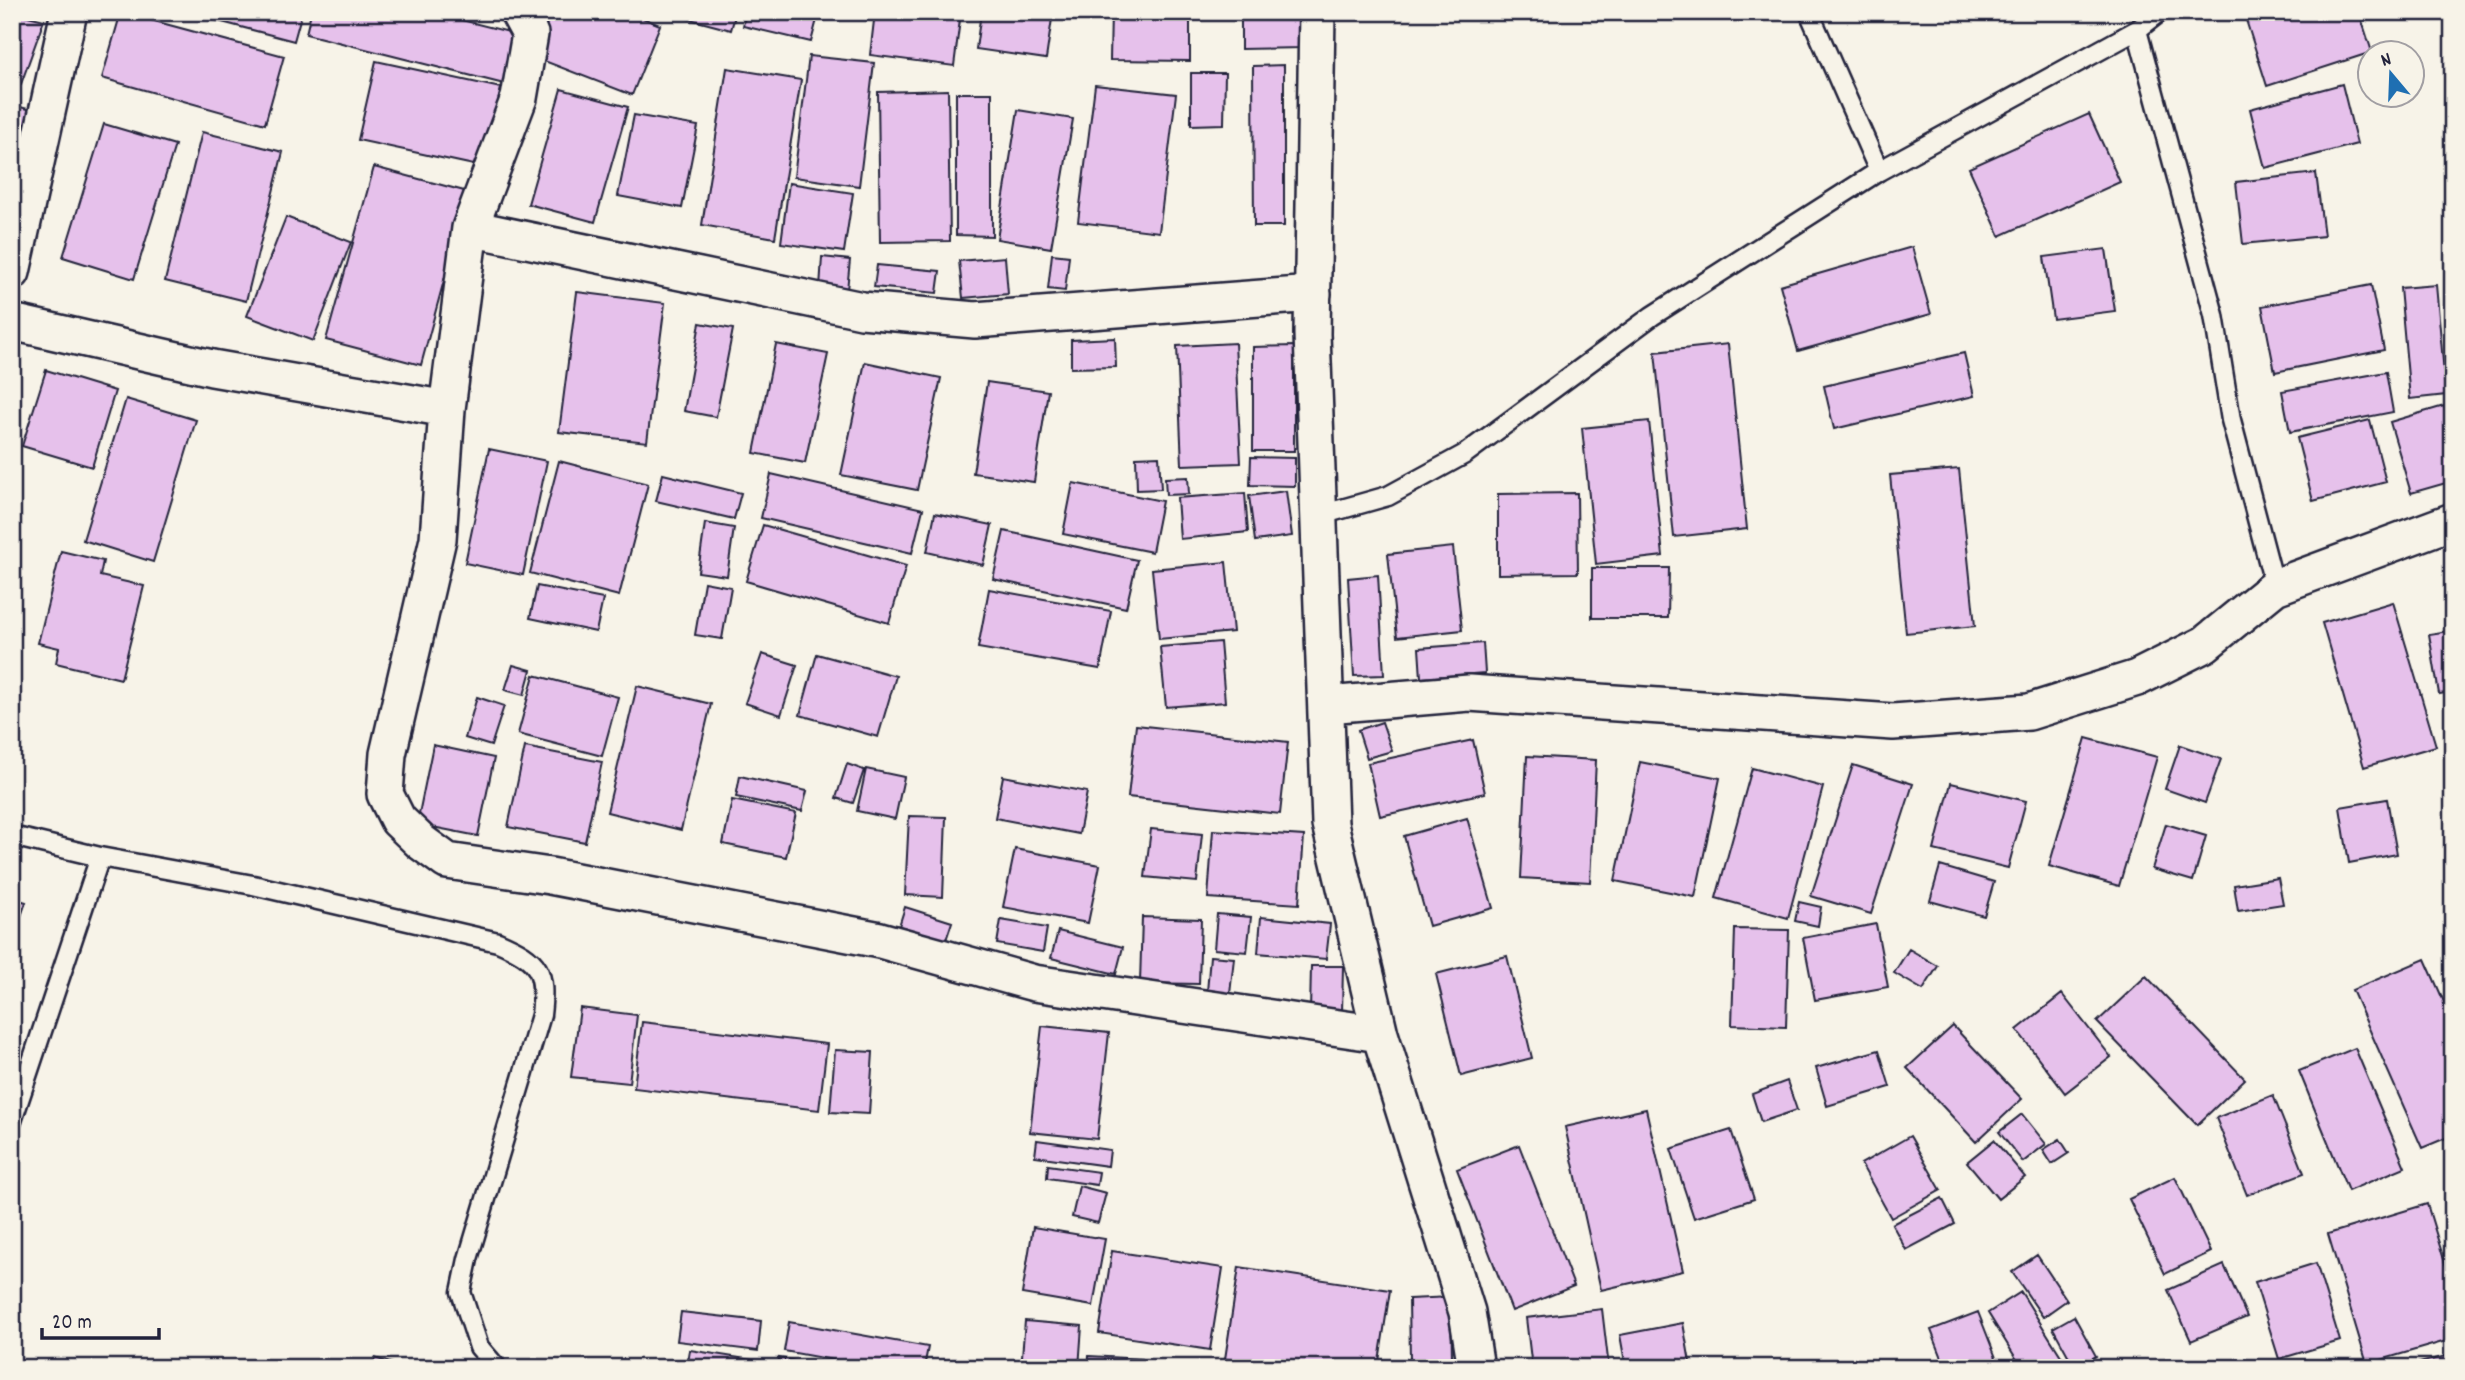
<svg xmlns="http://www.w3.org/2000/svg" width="2465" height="1380" font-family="Dekko,sans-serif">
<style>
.building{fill:#e6c1eb;stroke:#22223b;stroke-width:2}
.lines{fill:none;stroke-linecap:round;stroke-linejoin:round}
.lane-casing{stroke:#22223b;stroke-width:23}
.street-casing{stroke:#22223b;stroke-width:40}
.lane{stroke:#f7f3e8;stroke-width:18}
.street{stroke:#f7f3e8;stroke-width:35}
</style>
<rect width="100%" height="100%" fill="#f7f3e8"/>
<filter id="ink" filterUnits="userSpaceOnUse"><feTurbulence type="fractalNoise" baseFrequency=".0143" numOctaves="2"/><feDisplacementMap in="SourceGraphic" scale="14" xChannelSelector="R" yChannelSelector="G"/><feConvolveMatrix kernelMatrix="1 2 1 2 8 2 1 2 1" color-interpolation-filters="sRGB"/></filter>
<g filter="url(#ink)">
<path class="building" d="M12,12L44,20L21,84L12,81Z
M121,12L284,56L265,124L102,78Z
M184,12H302L294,41Z
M311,12H430L521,35L508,85L306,34Z
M551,12H628L660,25L632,95L534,57Z
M663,12H736L731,30Z
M746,12H819L811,42L743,26Z
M875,12H961L954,66L870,55Z
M981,12H1053L1046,59L976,49Z
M1111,12H1190V61L1110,60Z
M1241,12H1303V48L1241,49Z
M2270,12H2359L2372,52L2267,86L2246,20Z
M809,56L874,63L859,186L794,177Z
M376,61L501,88L483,167L358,140Z
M1284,65V226H1254L1253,66Z
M727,68L801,80L775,238L702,225Z
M1191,73H1225L1224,124L1191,125Z
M2342,84L2357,144L2265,168L2250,109Z
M1095,85L1176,94L1159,232L1078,222Z
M561,89L628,107L595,222L528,204Z
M948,90L950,241L880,242L878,92Z
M956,93H992V236L956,235Z
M12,105L32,110L12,195Z
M1018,110L1073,119L1051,248L997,239Z
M2089,114L2120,182L2000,236L1969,168Z
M634,115L698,126L682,208L618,196Z
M104,124L175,145L134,279L63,257Z
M202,132L283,152L246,301L165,281Z
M374,167L468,192L421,365L326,340Z
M2316,173L2324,236L2243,244L2236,182Z
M789,183L853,193L844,252L781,243Z
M286,217L351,242L313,341L247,316Z
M1912,247L1931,314L1798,351L1780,285Z
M2106,249L2115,311L2053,319L2044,257Z
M1052,254L1069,256L1065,291L1048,289Z
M822,257L850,260L847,290L820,288Z
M1005,257L1008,294L963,298L959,261Z
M877,265L940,271L937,293L874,287Z
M2371,285L2384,350L2275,372L2262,306Z
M2436,285L2446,395L2410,399L2400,288Z
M577,292L665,303L647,442L559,432Z
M2447,298H2453V367H2451Z
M700,323L733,329L716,417L684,411Z
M1115,338L1116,367L1071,368V340Z
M1235,343L1241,463L1182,465L1177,346Z
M776,344L828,354L805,463L754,453Z
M1728,344L1747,529L1674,537L1655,352Z
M1294,346V451H1253V347Z
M1964,353L1974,396L1834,429L1824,386Z
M865,362L941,378L917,490L841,475Z
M46,370L115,391L92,467L22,446Z
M2386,372L2393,412L2290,432L2282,391Z
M987,382L1048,391L1034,482L973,473Z
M126,399L196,420L153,562L83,540Z
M2444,406L2453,434V481L2411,493L2390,422Z
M2370,420L2386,482L2313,501L2297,438Z
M1649,421L1663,556L1596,564L1582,428Z
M489,449L547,461L523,575L465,563Z
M1159,456L1161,489L1137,490L1136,457Z
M1251,457L1295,458V486L1250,485Z
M559,461L648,484L619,596L530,573Z
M1959,469L1975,626L1906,633L1890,475Z
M663,474L741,493L734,519L656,501Z
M771,474L923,509L912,553L761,518Z
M1188,477L1189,494L1166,495L1165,478Z
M1073,483L1162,501L1152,552L1063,534Z
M1286,491L1292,536L1255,541L1249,496Z
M1245,493L1248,532L1180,539L1177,498Z
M1577,493L1578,573L1498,574V494Z
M935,513L992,525L983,565L927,552Z
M705,523L734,528L727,576L698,572Z
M763,525L906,566L889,623L746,581Z
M1004,531L1137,560L1126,608L993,579Z
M1453,547L1462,630L1397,637L1388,554Z
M61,551L103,561L100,576L144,586L121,679L56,663L59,648L38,643Z
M1226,562L1233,632L1159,639L1152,569Z
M1592,568H1669L1668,618H1592Z
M1378,575L1384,675L1354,676L1348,578Z
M704,582L731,587L722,639L695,635Z
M537,586L603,599L596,632L530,618Z
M989,589L1111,611L1100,669L978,648Z
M2393,602L2436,746L2364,767L2322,623Z
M2449,631L2453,692L2439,694L2429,634Z
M1220,642L1225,702L1166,707L1160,647Z
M1483,643L1485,673L1421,678L1419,648Z
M762,654L797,665L781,715L745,703Z
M817,654L896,676L878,737L800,715Z
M513,665L531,670L524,695L505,690Z
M534,675L618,697L602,756L518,734Z
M637,686L711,704L681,830L607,812Z
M477,697L504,706L491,746L465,738Z
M1382,722L1392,751L1367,758L1358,730Z
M1136,725L1288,742L1280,814L1128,797Z
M2086,738L2157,757L2119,886L2049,866Z
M1473,740L1485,793L1380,816L1368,763Z
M433,745L494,758L478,836L417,824Z
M2180,745L2221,759L2205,803L2165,789Z
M525,747L602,762L585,842L508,827Z
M1527,756L1596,760L1590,882L1521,878Z
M1640,762L1720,778L1695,897L1615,881Z
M847,764L864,770L853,803L836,798Z
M1853,765L1913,784L1871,914L1811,896Z
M1752,768L1823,787L1788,918L1716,898Z
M866,769L904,777L895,819L857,811Z
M740,776L807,791L802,811L736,797Z
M1003,776L1087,792L1079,834L995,818Z
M1951,783L2026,801L2008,868L1934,850Z
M2387,799L2397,854L2349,863L2340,807Z
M732,800L796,813L786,857L723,844Z
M909,816L946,817L943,897L905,895Z
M1467,818L1493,908L1429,926L1404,836Z
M2166,824L2206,836L2193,881L2152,869Z
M1151,829L1202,834L1197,882L1145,877Z
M1213,830L1304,836L1299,904L1208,898Z
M1015,849L1100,865L1088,923L1003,907Z
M1940,866L1994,882L1984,916L1930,901Z
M2278,878L2283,904L2238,911L2234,885Z
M12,898L26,902L12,942Z
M1799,902L1821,907L1818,926L1795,921Z
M905,907L952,922L946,940L899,926Z
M1217,914L1251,917L1247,952L1214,949Z
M1142,917L1201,919L1199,984L1140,983Z
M1261,917L1330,924L1326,959L1258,953Z
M1001,920L1047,928L1043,952L997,944Z
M1876,924L1888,987L1815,1000L1803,938Z
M1735,929L1789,930L1786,1027L1732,1025Z
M1058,931L1123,947L1116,974L1051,958Z
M1909,949L1938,966L1923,990L1894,973Z
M1210,956L1234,958L1230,994L1207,992Z
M1507,956L1532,1058L1461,1076L1436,974Z
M2425,959L2453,1022V1135L2422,1148L2352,990Z
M1311,966H1343L1342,1013H1310Z
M2146,976L2245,1079L2197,1125L2097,1022Z
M2062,994L2111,1057L2065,1093L2017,1030Z
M580,1008L637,1015L629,1083L571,1077Z
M642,1022L827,1044L819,1110L634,1088Z
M1042,1026L1109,1033L1097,1139L1030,1132Z
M1953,1026L2022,1099L1976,1142L1907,1068Z
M2355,1048L2405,1167L2348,1191L2299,1071Z
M835,1050L873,1052L869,1114L830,1112Z
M1879,1050L1890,1087L1827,1106L1816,1068Z
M1787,1081L1797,1110L1761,1122L1752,1094Z
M2273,1095L2304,1173L2247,1195L2216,1118Z
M1646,1109L1683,1271L1601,1290L1565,1127Z
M2022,1114L2046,1144L2023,1162L1999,1132Z
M1731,1130L1754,1199L1694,1218L1671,1149Z
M1910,1136L1941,1190L1891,1218L1861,1164Z
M2060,1139L2069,1153L2052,1164L2043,1150Z
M1037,1140L1110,1150L1108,1166L1035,1156Z
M1994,1140L2025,1177L1998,1199L1967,1162Z
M1519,1145L1574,1286L1512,1311L1457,1169Z
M1048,1165L1099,1172L1097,1185L1047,1178Z
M2175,1177L2211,1252L2165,1274L2129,1199Z
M1079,1186L1106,1193L1098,1223L1072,1217Z
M1942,1198L1955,1224L1906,1250L1892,1224Z
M2427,1204L2453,1289V1339L2367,1364L2328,1234Z
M1033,1227L1105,1239L1093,1306L1022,1294Z
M1112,1251L1223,1268L1210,1350L1099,1333Z
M2037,1255L2067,1300L2043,1317L2012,1272Z
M2316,1263L2340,1341L2279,1359L2255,1282Z
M2224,1265L2247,1317L2191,1341L2168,1290Z
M1239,1267L1390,1290L1378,1368H1283L1225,1359Z
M2021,1292L2066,1364L2060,1368H2022L1988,1313Z
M1451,1297L1452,1359L1410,1360L1409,1299Z
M1602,1309L1609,1368H1532L1526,1318Z
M681,1312L761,1321L758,1351L677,1341Z
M1978,1312L2000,1368H1946L1931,1330Z
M2074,1316L2096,1356L2075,1368L2053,1328Z
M1025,1321L1082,1326L1079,1368H1021Z
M789,1322L928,1347L924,1368H877L784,1351Z
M1683,1323L1691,1368H1626L1620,1335Z
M690,1350L765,1362L764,1368H687Z
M2453,1354V1368H2401Z
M1089,1356L1142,1359L1141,1368H1088Z
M375,1358L405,1368H372Z
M779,1358L839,1368H778Z"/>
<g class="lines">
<g class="lane-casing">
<path id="lane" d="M1809,12L1879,171
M2137,30L2214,315L2231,420L2275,587
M1317,516L1388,496L1465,454L1652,316L1879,171L2137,30L2160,12
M12,836L100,857L253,885L498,942C540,960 546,971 541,1015L468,1259L461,1292L479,1347L497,1368
M12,1121L100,857"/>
</g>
<g class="street-casing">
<path id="street" d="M518,12L530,34L519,98L470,228L447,409L438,539L388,754L385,794L398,820L421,842L447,861L550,876L880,940L1034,983L1380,1034
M1317,12L1312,334L1330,824L1380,1034L1467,1312L1476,1368
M470,228L862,310L975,320L1313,294
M12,272L69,12
M12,322L212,368L447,409
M1327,705L1469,693L1893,722L2029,712L2137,678L2205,644L2275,587L2453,521"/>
</g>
<use href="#lane" class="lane"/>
<use href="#street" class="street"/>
</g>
</g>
<rect width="2465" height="1380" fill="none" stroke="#f7f3e8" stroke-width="42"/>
<rect x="21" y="21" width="2423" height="1338" fill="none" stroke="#22223b" stroke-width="2.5" filter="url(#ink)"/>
<g transform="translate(2391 74) rotate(341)"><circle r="33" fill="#f7f3e8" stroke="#a29fa3" stroke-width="2"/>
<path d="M0-5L12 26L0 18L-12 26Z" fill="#1f6fb2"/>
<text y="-10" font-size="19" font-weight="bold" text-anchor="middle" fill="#22223b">N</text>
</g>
<path d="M42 1328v10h117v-10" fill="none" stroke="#22223b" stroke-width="3.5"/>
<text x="52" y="1328" font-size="21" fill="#22223b" stroke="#f7f3e8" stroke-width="5" paint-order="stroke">20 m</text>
</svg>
